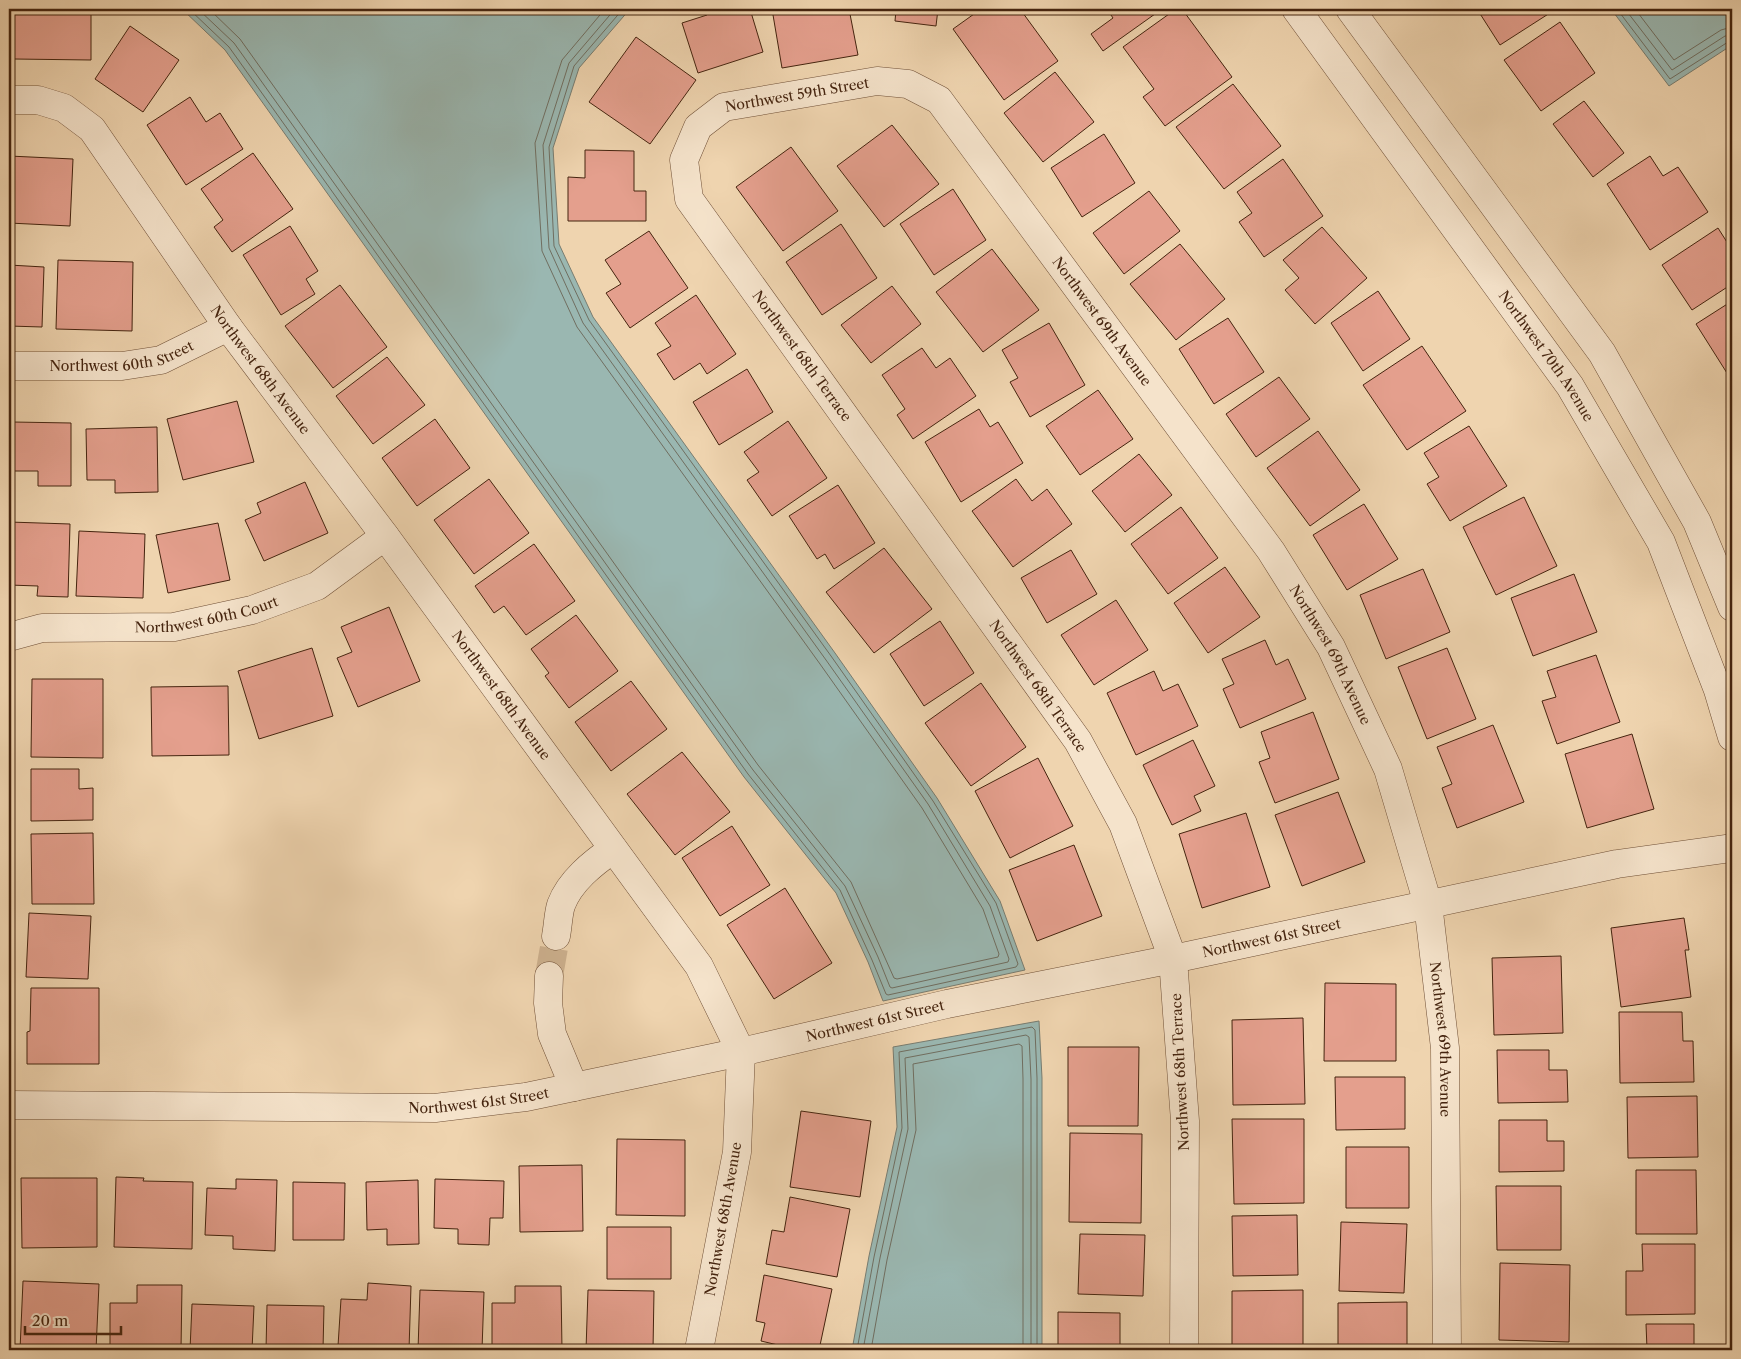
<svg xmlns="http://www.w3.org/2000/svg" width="1741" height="1359" font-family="'Libre Caslon Text',serif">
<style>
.water{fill:#9ab7b1;stroke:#787c70}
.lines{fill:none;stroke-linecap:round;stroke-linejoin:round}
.shore{stroke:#706e60;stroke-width:1}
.building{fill:#e49f8d;stroke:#45240f}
.minor-tunnel{stroke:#cdb18f;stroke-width:28;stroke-dasharray:28 14;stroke-linecap:butt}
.minor-casing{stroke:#705037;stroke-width:29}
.minor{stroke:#f5e3cb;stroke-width:28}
.labels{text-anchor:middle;stroke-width:4;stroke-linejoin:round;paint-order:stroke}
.street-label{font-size:14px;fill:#45240f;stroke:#f5e3cb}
</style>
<rect width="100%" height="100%" fill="#efd4af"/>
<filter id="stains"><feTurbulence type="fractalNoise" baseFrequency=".004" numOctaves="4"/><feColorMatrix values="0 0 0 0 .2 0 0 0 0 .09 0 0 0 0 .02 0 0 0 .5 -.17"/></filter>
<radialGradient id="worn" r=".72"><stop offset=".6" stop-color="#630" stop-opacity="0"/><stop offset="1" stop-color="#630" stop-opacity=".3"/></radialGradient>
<path class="water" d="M182,9H630L579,68L553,148L559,244L593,317L835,653L937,798L1000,901L1025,970L883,1001L868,962L836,893L744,777L225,50Z
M1611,9H1732V45L1669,86Z
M1039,1021L1042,1078V1350H852L869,1256L897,1127L893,1047Z"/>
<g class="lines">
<path class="shore" d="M189,9L229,47L748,774L840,890L872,960L886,994L888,995L1016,967L1018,964L996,903L933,801L831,656L589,320L554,246L549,147L574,66L623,9
M198,9L234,43L753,770L845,886L878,957L890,987L892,988L1008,962L1009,959L990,906L928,804L826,660L583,323L549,248L543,145L569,63L615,9
M209,9L240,39L758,765L851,882L894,978L897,979L998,957L999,954L983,909L922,808L820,664L577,327L542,251L535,143L562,60L605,9
M1617,9L1670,79L1728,42L1732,41
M1625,9L1672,70L1725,36L1732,35
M1635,9L1674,60L1721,30L1732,27
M857,1350L874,1257L902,1128L899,1052L1032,1027L1035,1030L1037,1078V1350
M863,1350L880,1258L908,1129L905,1058L1026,1035L1029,1037L1031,1079V1350
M871,1350L887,1260L916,1130L913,1064L1019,1044L1022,1046L1023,1079V1350"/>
</g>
<path class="building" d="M14,9H91V60L14,59Z
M705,9H750L763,52L698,73L682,23L707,15Z
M772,9H849L858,55L782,68Z
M889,9H938L936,26L895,21L896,10Z
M981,9H1020L1058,61L1004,100L953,29Z
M1107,9H1162L1103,51L1091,34L1113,18Z
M1176,9H1182L1232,77L1165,126L1143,97L1154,89L1123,47Z
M1477,9H1552L1553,11L1500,45Z
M1560,22L1595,73L1541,111L1504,60Z
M130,26L179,60L143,112L95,79Z
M636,37L696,80L650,144L589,102Z
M1055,72L1094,122L1043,162L1004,113Z
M1233,84L1281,146L1224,189L1176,127Z
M190,97L206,122L220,113L243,149L186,185L147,125Z
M1584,101L1624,153L1593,177L1553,124Z
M892,125L939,184L884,227L837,166Z
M1104,134L1135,183L1082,217L1051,168Z
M791,147L838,211L783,251L736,187Z
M585,150L634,151V191H646V221H568V177L585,178Z
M253,153L293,209L232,252L214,227L223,220L201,189Z
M9,156L73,159L70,226L9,223Z
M1650,156L1663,176L1678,167L1708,212L1650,250L1607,184Z
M1283,159L1323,216L1264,257L1239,222L1252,213L1237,192Z
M953,189L986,240L934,275L900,224Z
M1149,191L1180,231L1124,274L1093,233Z
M841,224L877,278L822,315L786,262Z
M290,226L318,271L306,279L315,294L281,315L243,255Z
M1322,227L1367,278L1315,324L1285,290L1299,278L1283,260Z
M1718,228L1732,250V284L1692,310L1662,265Z
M649,231L688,288L630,328L606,293L621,284L605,260Z
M1180,244L1225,299L1176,340L1130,284Z
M992,249L1039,310L983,352L936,292Z
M58,260L133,262L132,331L56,329Z
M9,265L44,267L42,327L9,326Z
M340,285L387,347L333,388L285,326Z
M892,286L921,324L871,363L841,325Z
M1378,291L1410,339L1363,371L1331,323Z
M696,295L736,354L707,374L700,363L674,380L657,354L671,346L655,323Z
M1732,301V381L1696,324Z
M1228,318L1264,372L1214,404L1179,349Z
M1049,323L1085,385L1030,417L1010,382L1018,378L1002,350Z
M1422,346L1466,411L1407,450L1363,385Z
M922,348L936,368L950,358L976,396L913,439L897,415L905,409L882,375Z
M387,357L425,405L373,444L336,396Z
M747,369L773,412L719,445L693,402Z
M1279,377L1310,419L1256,457L1226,414Z
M1098,390L1133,439L1080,475L1046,426Z
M237,401L254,462L183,480L167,419Z
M979,409L990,427L998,422L1023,463L961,502L925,442Z
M435,419L470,468L417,506L382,458Z
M788,421L827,478L772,516L747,480L759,472L744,452Z
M13,422L71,423V486H38V471H14Z
M1469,426L1507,486L1450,521L1427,484L1439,477L1424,453Z
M157,427L158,492L115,493V480H87L86,429Z
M1318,431L1360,490L1310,526L1267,468Z
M1139,454L1172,495L1125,532L1092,491Z
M489,479L529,533L474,574L434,520Z
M1016,479L1032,501L1047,489L1072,524L1013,567L972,511Z
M305,482L328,533L264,561L245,520L261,513L257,503Z
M838,485L875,543L834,569L825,554L817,559L789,516Z
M1524,497L1557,566L1496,595L1463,527Z
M1364,504L1398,559L1347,590L1313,535Z
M1181,507L1218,558L1168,594L1131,544Z
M9,522L70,524L68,597L37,596L38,586L9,585Z
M218,523L230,580L168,593L156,535Z
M79,531L145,534L143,598L76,596Z
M534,544L575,601L526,635L504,606L494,613L475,586Z
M884,548L932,609L874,653L826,592Z
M1071,550L1097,594L1047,623L1021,578Z
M1225,567L1260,617L1208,653L1174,603Z
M1423,569L1450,632L1386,659L1360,595Z
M1574,574L1597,632L1533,656L1511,598Z
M1116,600L1148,650L1094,685L1061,635Z
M389,607L420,681L358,707L337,658L352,652L341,627Z
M576,615L618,671L569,708L545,676L549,673L531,649Z
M940,621L974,673L924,706L890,654Z
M1265,640L1276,665L1288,659L1306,699L1240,728L1223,689L1234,684L1222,659Z
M312,648L333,716L259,739L238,671Z
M1447,648L1476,719L1427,739L1398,667Z
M1596,655L1620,722L1557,744L1542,701L1556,697L1547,671Z
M1154,671L1163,691L1178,684L1198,726L1136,755L1107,693Z
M32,679H103V758L31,757Z
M631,681L667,729L611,771L575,722Z
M981,683L1026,747L971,786L925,723Z
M228,686L229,755L152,756L151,687Z
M1313,712L1339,779L1275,803L1259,762L1270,758L1261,732Z
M1493,725L1524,802L1457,828L1442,788L1452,784L1437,747Z
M1632,734L1654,809L1587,828L1565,754Z
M1193,740L1215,786L1194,796L1201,811L1172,825L1143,765Z
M682,752L730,812L675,855L627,794Z
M1038,758L1073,826L1010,858L975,791Z
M31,769H79V789L93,788V820L31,821Z
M1338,792L1365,862L1302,886L1275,815Z
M1246,813L1270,887L1202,908L1179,834Z
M732,826L770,885L720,916L682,858Z
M93,833L94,904H32L31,834Z
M1074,845L1102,916L1037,941L1009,870Z
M785,888L832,963L774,999L727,925Z
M29,913L91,916L88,979L26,977Z
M1684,918L1689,950H1685L1691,997L1621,1007L1611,928Z
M1561,956L1563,1033L1494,1035L1492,958Z
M1325,983L1396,984V1061H1324Z
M31,988H99V1064H27V1032L30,1031Z
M1619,1012H1682L1683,1041H1693L1694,1082L1620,1083Z
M1303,1018L1305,1104L1233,1105L1232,1020Z
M1068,1047H1139L1138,1126H1068Z
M1497,1050H1549V1070H1567L1568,1102L1498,1103Z
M1335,1077H1405V1129L1336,1130Z
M1697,1096L1698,1157L1628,1158L1627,1097Z
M801,1111L871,1121L860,1197L790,1187Z
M1232,1119H1304V1203L1234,1204Z
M1499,1120H1547V1141H1564V1171L1499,1172Z
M1070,1133L1142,1134L1141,1223L1069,1222Z
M617,1139L685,1140V1216L616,1215Z
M1346,1147H1409V1208H1346Z
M582,1165L583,1231L520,1232L519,1166Z
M1636,1170H1696L1697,1234H1636Z
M116,1177L144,1178L143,1181L193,1182L192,1249L114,1247Z
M21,1178H97V1247L22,1248Z
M236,1179L277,1180L275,1251L233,1249V1236L205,1235L207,1188L236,1189Z
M435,1179L504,1181L503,1218H490L489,1245L458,1244V1229L434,1228Z
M418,1180L419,1244L387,1245V1229L367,1230L366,1182Z
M293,1182L345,1183L344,1240H293Z
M1496,1186H1561V1250H1497Z
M790,1197L850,1209L837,1277L766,1264L772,1230L784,1232Z
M1297,1215L1298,1275L1233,1276L1232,1216Z
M1341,1222L1407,1224L1404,1293L1339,1291Z
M607,1227H671V1279H607Z
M1080,1234L1145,1235L1143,1296L1078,1294Z
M1642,1244H1695V1314L1626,1315V1271H1643Z
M1500,1263L1570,1265L1569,1342L1499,1340Z
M764,1275L832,1289L819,1350H799L761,1341L765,1323L756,1321Z
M23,1281L99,1284L96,1350H20Z
M368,1283L411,1286L409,1350H369V1348L338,1346L341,1299L367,1300Z
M137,1285H182L181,1350H110V1303H137Z
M515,1286H561L562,1350H492V1303H515Z
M420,1290L484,1292L482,1350H418Z
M588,1290L654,1291L653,1350H586Z
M1303,1290V1350H1232V1291Z
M1407,1302V1350H1338V1303Z
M192,1304L254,1306L252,1350H190Z
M267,1305L324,1306L323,1350H266Z
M1058,1312L1120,1313V1345H1130V1350H1058Z
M1646,1324H1694V1350H1628L1647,1349Z"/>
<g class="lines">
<path class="minor-tunnel" d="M549,976L556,936"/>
<g class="minor-casing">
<g id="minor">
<path id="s1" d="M1296,9L1570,386L1661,542L1718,690L1732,737"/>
<path d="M1350,9L1602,353L1697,522L1732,607"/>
<path id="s2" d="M9,100H38L64,108L92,129L228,327L385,536L699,966L741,1052L737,1152L699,1350"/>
<path id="s3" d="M9,366H122L161,360L228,327"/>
<path id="s4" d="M9,637L42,628L174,627L252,610L317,586L385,536"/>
<path d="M556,936C558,926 558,915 561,905C570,881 593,863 613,849"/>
<path d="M549,976L548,1003L552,1034L574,1087"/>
<path id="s5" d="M9,1105L435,1108L526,1097L741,1052L947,1004L1173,959L1617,864L1732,848"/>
<path id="s6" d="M1184,1350L1185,1121L1173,959L1123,824L1078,741L689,199L684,160L698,127L724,107L877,81L908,84L939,100L1271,551L1331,647L1388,769L1428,904L1445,1048L1447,1350"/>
</g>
</g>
<use href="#minor" class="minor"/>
</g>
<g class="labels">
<g class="street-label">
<text dy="5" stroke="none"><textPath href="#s6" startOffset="1479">Northwest 59th Street</textPath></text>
<text dy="5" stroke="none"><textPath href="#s6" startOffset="1901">Northwest 69th Avenue</textPath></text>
<text dy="5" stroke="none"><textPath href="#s3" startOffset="114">Northwest 60th Street</textPath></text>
<text transform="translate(802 356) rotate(54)" y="5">Northwest 68th Terrace</text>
<text dy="5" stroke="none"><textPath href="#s1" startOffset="428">Northwest 70th Avenue</textPath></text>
<text dy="5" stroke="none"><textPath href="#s2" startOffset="385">Northwest 68th Avenue</textPath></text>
<text dy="5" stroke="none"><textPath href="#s4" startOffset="200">Northwest 60th Court</textPath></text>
<text dy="5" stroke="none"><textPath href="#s6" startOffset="2306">Northwest 69th Avenue</textPath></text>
<text transform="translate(1038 686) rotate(55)" y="5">Northwest 68th Terrace</text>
<text dy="5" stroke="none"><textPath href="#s2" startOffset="790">Northwest 68th Avenue</textPath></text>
<text dy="5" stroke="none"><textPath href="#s5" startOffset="1280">Northwest 61st Street</textPath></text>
<text dy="5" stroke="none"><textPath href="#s5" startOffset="875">Northwest 61st Street</textPath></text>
<text dy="5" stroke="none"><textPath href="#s6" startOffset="2711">Northwest 69th Avenue</textPath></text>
<text transform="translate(1180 1072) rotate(-93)" y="5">Northwest 68th Terrace</text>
<text dy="5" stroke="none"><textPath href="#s5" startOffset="470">Northwest 61st Street</textPath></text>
<text transform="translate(723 1219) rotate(-80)" y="5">Northwest 68th Avenue</text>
</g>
</g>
<rect width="1741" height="1359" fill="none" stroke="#efd4af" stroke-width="30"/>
<rect x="10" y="10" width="1721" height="1339" fill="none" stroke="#45240f" stroke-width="2.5"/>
<rect x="15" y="15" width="1711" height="1329" fill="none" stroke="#45240f"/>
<path d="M25 1326v8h96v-8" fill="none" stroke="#45240f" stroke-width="2.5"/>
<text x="32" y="1326" font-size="15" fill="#45240f" stroke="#f5e3cb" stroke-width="4" paint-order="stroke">20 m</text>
<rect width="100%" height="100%" filter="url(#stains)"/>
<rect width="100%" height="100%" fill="url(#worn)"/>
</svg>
